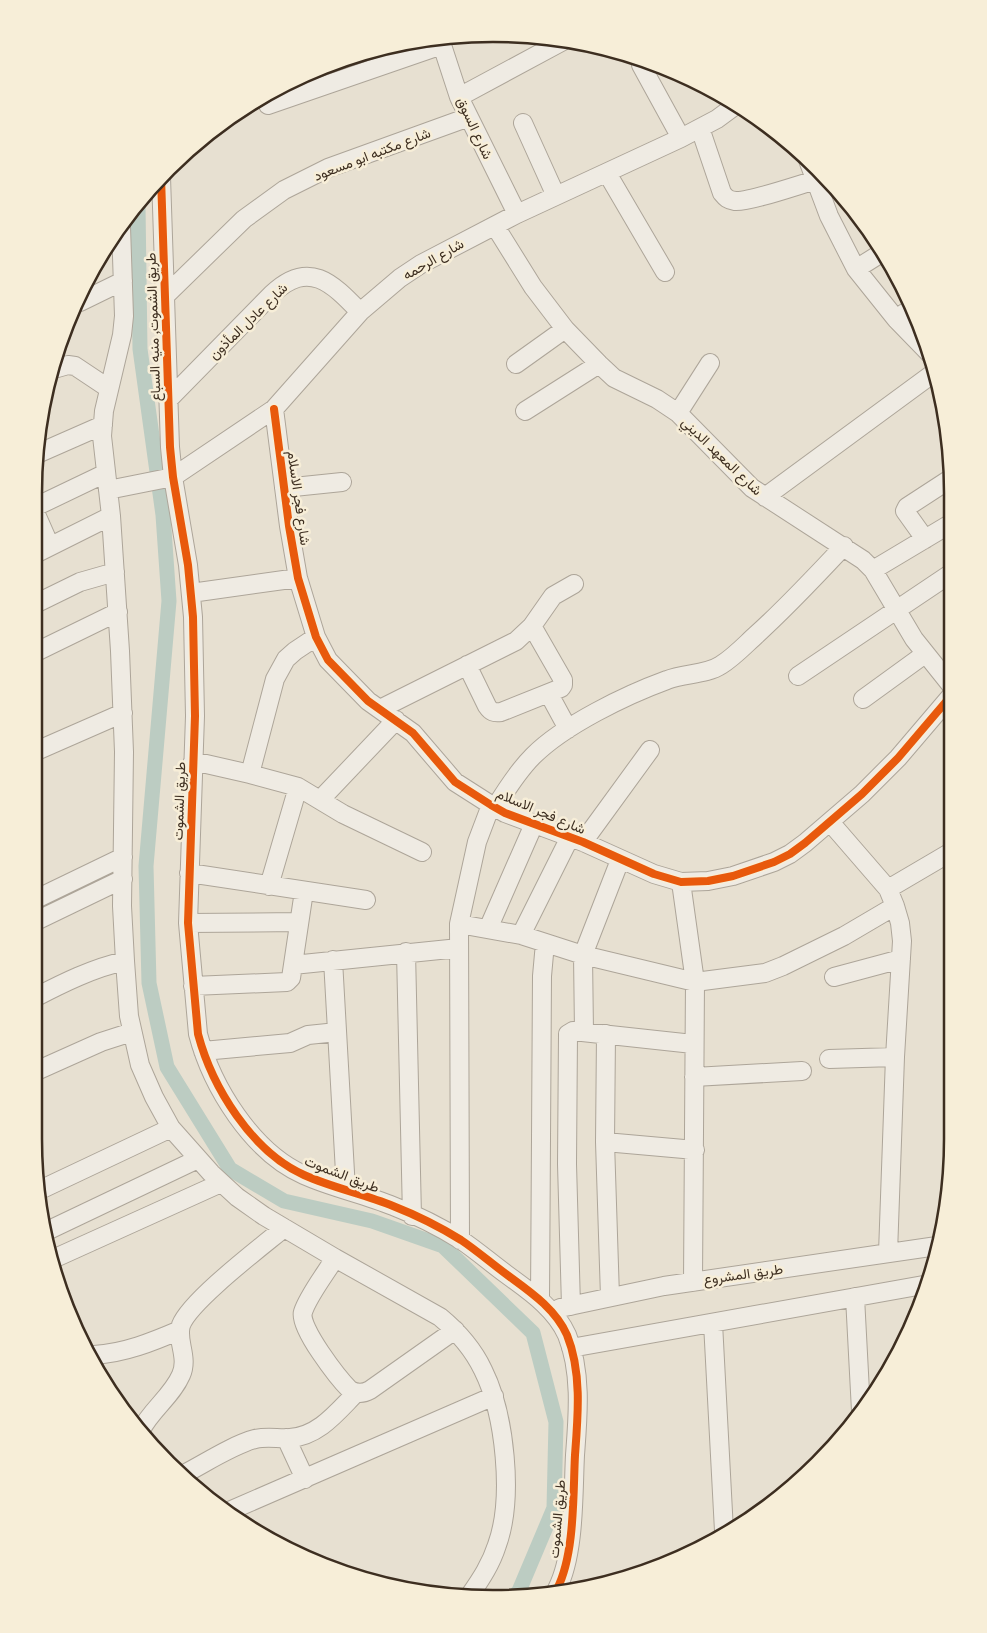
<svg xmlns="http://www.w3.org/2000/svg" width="987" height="1633" font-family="'PT Serif',Vazirmatn,serif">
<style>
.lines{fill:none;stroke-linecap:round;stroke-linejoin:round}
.canal{stroke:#bcccc2;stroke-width:15}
.minor-casing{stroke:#ada599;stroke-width:20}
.minor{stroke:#efebe3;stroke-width:18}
.cycleway-casing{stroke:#f7eed8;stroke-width:11}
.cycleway{stroke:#e8590c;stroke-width:8}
.labels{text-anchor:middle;stroke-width:5;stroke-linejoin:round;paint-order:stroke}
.street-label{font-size:14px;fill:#3d2e20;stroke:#f7eed8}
.rim{fill:none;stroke:#3d2e20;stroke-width:2.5}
</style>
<rect width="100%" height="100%" fill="#e7e0d1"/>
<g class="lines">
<path class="canal" d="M138,205L140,349L163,515L169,601L146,866L149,983L167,1067L230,1169L284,1201L372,1221L443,1246L533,1333L556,1422L554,1508L519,1591L514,1596"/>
<g class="minor-casing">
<path id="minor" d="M440,39L459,97L517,214
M641,65L681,138
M459,97L563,41
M268,105L442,45
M523,123L556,196
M700,128L722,193C726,198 728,200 735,201C750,202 798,185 816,180
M808,160L829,216L856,269L896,319L931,355
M607,173L665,272
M161,177L170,447L173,477L188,565L193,617L195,716L188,923L198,1034C212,1087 252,1152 304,1175C333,1188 364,1194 393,1206C416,1215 440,1227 461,1240C476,1250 491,1263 506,1274C529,1291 555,1308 567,1335C582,1372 578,1416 575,1455C573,1494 575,1554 557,1589
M495,226L533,287L565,329L599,364L614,378L657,399L678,413L752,488L863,560L873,570L914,639L950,684
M121,227L124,316L122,335L104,411L102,436L111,516L120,651L124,752L122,906L125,961L129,1016L140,1065L154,1097L171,1128L211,1173L237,1197L264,1216L335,1258L440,1317C457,1331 473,1349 483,1370C505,1414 514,1498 497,1545C491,1564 481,1579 470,1595
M856,269L883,252
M165,296L244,219L284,190L328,168L469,117
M80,302L123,281
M896,319L912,308
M516,364L565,329
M54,369L68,365L75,366L108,388
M168,400L272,294C309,259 332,283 360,312
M274,409L289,526L298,578L316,637L328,660L368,701L413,733L455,782L491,805L505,813L583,842L654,874L681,882L708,881L733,876L774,862L790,854L805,843L862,794L898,758L950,697
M525,411L599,364
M678,413L710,363
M37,454L103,425
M284,488L342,482
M108,490L173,477L274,409L360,312L400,278L421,264L517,214L681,138L717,119L736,105
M765,497L935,372
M35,507L106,473
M35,512L50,546
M925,539L905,511L907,507L950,479
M35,554L111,516
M873,570L950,524
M191,593L298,578
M35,604L80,582L115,572
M34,653L118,612
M467,665L487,706C491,712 494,713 501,712L561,688L563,685V680L532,626
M798,676L950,574
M549,694L568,729
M863,699L925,654
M380,709L516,641L532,626L553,596L574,584
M34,752L123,713
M193,761L250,774L298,787L343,814L422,852
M250,774L275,679L286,659L295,651L316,637
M320,800L396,720
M495,808C506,790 518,771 533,756C564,725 626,695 667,680C684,673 706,675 721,665C734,657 745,645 756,635C787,607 815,577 844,546
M830,822L888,889L895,906L900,923L902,941L895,1057L888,1253
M583,842L650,750
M189,873L366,900
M681,882L695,982L693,1282
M269,886L298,787
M888,889L951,852
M34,900L123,857
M34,922L123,879
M188,923L299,922
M459,924L521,935L583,955L695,982L765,973L783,966L844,936L895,906
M488,929L534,824
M521,935L570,837
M406,952L412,1216
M333,960L346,1190
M293,965L459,948
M834,977L901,959
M193,986L287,982L291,978L304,891
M34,998C63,983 93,968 125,961
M584,1032L583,955L620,860
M606,1034L605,1142L610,1297
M203,1051L290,1043L308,1035L337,1032
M829,1059L895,1057
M34,1072L101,1042L132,1032
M694,1077L802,1071
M605,1142L695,1150
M42,1189L171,1128
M49,1230L198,1159
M460,1240L459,924L477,842L491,805
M335,1258C326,1273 308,1296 303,1312C298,1327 339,1379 350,1390C357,1394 363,1394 370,1390L455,1330
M53,1259L221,1183
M855,1297L861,1411
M540,1300L542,976L545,943
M571,1306L567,1164L568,1034L573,1031L693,1044
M560,1308L664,1286L937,1246
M713,1323L724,1531
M571,1348L929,1284
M94,1355C125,1353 152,1342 180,1330
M141,1430C151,1410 172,1396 181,1375C189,1357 176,1341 181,1325C190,1301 261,1247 284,1228
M286,1438L305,1479
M186,1473C207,1462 233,1445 255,1439C267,1436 279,1439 290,1438C319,1436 337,1412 356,1393
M227,1512L494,1396"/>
</g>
<use href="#minor" class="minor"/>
<g class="cycleway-casing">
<path id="cycleway" d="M161,177L170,447L173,477L188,565L193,617L195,716L188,923L198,1034C212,1087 252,1152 304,1175C333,1188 364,1194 393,1206C416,1215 440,1227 461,1240C476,1250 491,1263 506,1274C529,1291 555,1308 567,1335C582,1372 578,1416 575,1455C573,1494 575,1554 557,1589
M274,409L289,526L298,578L316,637L328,660L368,701L413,733L455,782L491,805L505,813L583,842L654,874L681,882L708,881L733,876L774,862L790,854L805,843L862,794L898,758L950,697"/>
</g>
<use href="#cycleway" class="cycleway"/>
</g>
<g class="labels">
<g class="street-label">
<text transform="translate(475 128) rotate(65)" y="5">شارع السوق</text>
<text transform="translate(372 154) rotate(-21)" y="5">شارع مكتبه ابو مسعود</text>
<text transform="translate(433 259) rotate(-30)" y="5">شارع الرحمه</text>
<text transform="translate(248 321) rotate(-44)" y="5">شارع عادل المأذون</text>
<text transform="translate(153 327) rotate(-92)" y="5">طريق الشموت, منيه السباع</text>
<text transform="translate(722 456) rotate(44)" y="5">شارع المعهد الديني</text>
<text transform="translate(299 498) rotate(82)" y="5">شارع فجر الاسلام</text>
<text transform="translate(179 801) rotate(-88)" y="5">طريق الشموت</text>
<text transform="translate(541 811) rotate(23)" y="5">شارع فجر الاسلام</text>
<text transform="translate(342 1174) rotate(21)" y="5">طريق الشموت</text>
<text transform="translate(743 1274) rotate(-8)" y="5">طريق المشروع</text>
<text transform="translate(557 1519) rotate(-85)" y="5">طريق الشموت</text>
</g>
</g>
<path d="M0 0H987V1633H0ZM493 42H493A451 451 0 0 1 944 493V1139A451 451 0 0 1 493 1590H493A451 451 0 0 1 42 1139V493A451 451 0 0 1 493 42Z" fill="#f7eed8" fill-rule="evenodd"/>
<path class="rim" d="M493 42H493A451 451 0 0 1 944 493V1139A451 451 0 0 1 493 1590H493A451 451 0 0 1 42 1139V493A451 451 0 0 1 493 42Z"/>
</svg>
